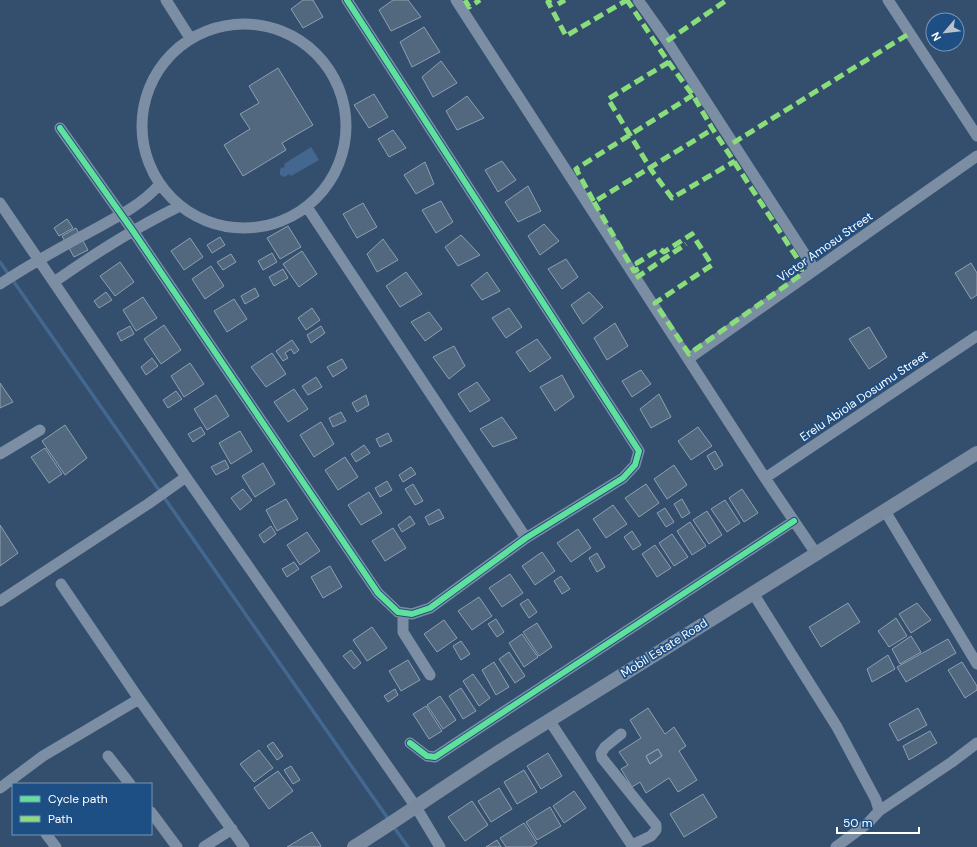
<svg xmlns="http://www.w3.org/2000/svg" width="977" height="847" font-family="'DM Sans',sans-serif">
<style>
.water{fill:#43678e}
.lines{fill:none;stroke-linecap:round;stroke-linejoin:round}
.stream{stroke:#43678e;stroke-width:3.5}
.building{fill:#52687f;stroke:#8e9fb1;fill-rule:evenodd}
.minor{stroke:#7b8ea3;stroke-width:11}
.major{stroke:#7a8ba0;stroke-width:14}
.quiet{stroke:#8add7b;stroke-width:5;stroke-dasharray:10 5;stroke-linecap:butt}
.cycleway-casing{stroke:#1d4e84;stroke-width:8}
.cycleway{stroke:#60e19b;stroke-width:6}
.labels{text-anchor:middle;stroke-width:3.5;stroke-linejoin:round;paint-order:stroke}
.street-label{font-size:12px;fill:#fff;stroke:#1d4e84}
</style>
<rect width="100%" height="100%" fill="#344f6d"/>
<path class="water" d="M311,147L319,160L291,176L289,174L285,177L280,175V170L281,168L285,167L284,164Z"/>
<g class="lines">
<path class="stream" d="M0,262L389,820
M393,826L408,847"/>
</g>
<path class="building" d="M303,0H313L323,17L303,28L291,9Z
M393,0H408L421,17L391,31L379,10Z
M424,27L440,52L412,67L400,42Z
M441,61L457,83L433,97L422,77Z
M278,68L313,125L282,143L286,150L243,176L224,145L250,129L240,114L259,103L249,86Z
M374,94L388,117L369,128L354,105Z
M467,96L484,118L457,130L446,111Z
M393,130L406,148L389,157L378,139Z
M502,161L516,180L498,192L485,170Z
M425,162L434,184L416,194L404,175Z
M528,186L541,211L518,222L505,202Z
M441,201L453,222L436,233L422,210Z
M363,203L377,227L357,238L343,214Z
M67,219L73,228L59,236L54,228Z
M544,224L559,241L540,255L528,236Z
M288,226L301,247L280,259L267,238Z
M76,228L88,250L74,257L62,236Z
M461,235L480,255L458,266L445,247Z
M220,237L225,245L212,253L207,245Z
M190,238L203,257L184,270L171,251Z
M383,239L398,260L377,272L367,254Z
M302,251L317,274L299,287L283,264Z
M272,253L277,262L263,270L258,261Z
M231,254L236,262L223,270L217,262Z
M566,259L578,277L562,289L548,269Z
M120,262L134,282L115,296L100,276Z
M971,263L977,273V295L971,299L955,273Z
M211,266L224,286L205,299L192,279Z
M283,269L288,278L274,286L269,277Z
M406,272L422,294L400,307L386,286Z
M487,272L500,291L482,300L471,285Z
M255,288L259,296L245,304L241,296Z
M106,292L112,300L99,308L94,301Z
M589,292L603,307L583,324L571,305Z
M143,297L157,318L136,331L123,310Z
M234,299L247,319L227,332L214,311Z
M312,308L320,320L306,330L298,318Z
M509,308L522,327L506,338L492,318Z
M429,312L442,329L425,341L411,322Z
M615,323L628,346L607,360L594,338Z
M164,325L181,350L161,364L144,339Z
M130,326L134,334L121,341L117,333Z
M321,326L325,333L311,343L307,335Z
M869,327L887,357L869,369L849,339Z
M537,339L551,358L530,372L516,352Z
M292,340L299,350L294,354L291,349L285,353L288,358L283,361L276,351Z
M454,346L465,366L449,379L433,357Z
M272,353L286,374L266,387L251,367Z
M152,358L158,366L146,375L141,367Z
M342,359L347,368L333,377L327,367Z
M190,363L204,384L184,397L171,376Z
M641,370L651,384L632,397L622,381Z
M562,375L574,397L555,411L540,387Z
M316,377L322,387L308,395L302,386Z
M477,382L490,400L470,412L458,394Z
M0,383L13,402L0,408Z
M294,389L308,409L288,422L274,402Z
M176,391L182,399L168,408L163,400Z
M659,394L671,417L651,428L640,409Z
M216,395L229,416L207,430L194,409Z
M366,395L369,405L357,412L352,403Z
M341,412L346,421L333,427L329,418Z
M502,417L517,438L493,447L480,429Z
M321,422L334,444L314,457L300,435Z
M65,425L87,458L65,475L42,441Z
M201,427L205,434L193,442L188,434Z
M698,427L712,446L691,460L678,441Z
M240,431L252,451L231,464L219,443Z
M388,433L392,441L380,447L376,439Z
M364,445L370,453L356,462L351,454Z
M45,448L62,474L49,483L31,457Z
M715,451L723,465L715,470L707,456Z
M345,457L358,477L338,490L325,470Z
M225,460L229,468L216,475L211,467Z
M263,463L275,484L255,497L242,476Z
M674,465L687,485L667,499L654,479Z
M411,467L416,474L403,482L399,475Z
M387,481L392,490L380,497L375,488Z
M413,484L423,501L415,505L405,489Z
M646,484L659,503L639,517L625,498Z
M243,489L252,500L240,510L231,498Z
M742,489L758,513L744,522L729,498Z
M369,492L382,513L361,525L348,505Z
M286,499L298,519L277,531L266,510Z
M682,499L690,513L682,518L674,504Z
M725,500L740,523L727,532L711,509Z
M613,505L627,524L606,538L593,519Z
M665,508L674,522L666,527L657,513Z
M439,509L444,518L429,525L425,517Z
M707,511L722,535L709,544L693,520Z
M410,516L415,524L402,532L398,525Z
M690,522L706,546L692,555L677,531Z
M0,525L18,553L0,566Z
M271,526L276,534L264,543L259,535Z
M393,528L406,548L385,561L372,541Z
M578,529L591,548L571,562L557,543Z
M632,531L641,545L633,550L624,537Z
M307,532L320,551L300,565L287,545Z
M672,534L688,557L674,566L659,543Z
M655,545L671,568L657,577L642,554Z
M542,552L555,571L535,585L522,566Z
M597,553L605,567L597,572L589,558Z
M294,562L299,569L287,577L282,569Z
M330,566L342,587L323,598L311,577Z
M510,574L523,593L502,607L489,588Z
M561,576L570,589L562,594L554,581Z
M479,597L492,616L472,630L458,611Z
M528,599L537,612L529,618L520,604Z
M848,603L860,622L821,647L809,627Z
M917,603L931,620L911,633L899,614Z
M896,618L907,636L889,647L878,631Z
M496,619L504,632L497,637L488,624Z
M444,620L457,638L437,652L424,634Z
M537,623L552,647L539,656L523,632Z
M372,627L387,648L367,661L353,640Z
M522,634L538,657L524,667L509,643Z
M911,636L921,652L900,664L892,649Z
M948,639L956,653L906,682L897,667Z
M461,641L470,654L461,660L453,646Z
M351,650L361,663L354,669L343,656Z
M509,652L525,676L515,683L499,659Z
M888,655L895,669L872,682L867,669Z
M408,660L420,680L401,691L389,671Z
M494,662L509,687L496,695L482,670Z
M962,662L977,686V690L965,698L948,670Z
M473,674L490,698L479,706L463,681Z
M461,688L476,711L463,719L449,696Z
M395,689L398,695L388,702L384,696Z
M440,696L456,720L443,729L427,705Z
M426,706L442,731L429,739L413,714Z
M648,708L665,734L674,727L686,746L679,751L697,780L678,792L669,778L646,793L640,782L632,787L621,769L628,765L619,752L641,738L630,720ZM658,749L662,756L650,764L646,756Z
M918,708L927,725L898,741L889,724Z
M930,731L937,743L909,760L903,746Z
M273,742L283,756L277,760L267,746Z
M658,749L662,756L650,764L646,756Z
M259,750L273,768L254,782L240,764Z
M548,753L562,776L541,789L527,766Z
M291,766L300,780L293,784L284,770Z
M524,770L537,792L517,804L504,782Z
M278,771L293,791L269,809L254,788Z
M499,788L512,809L491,822L478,801Z
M574,791L586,808L564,823L553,806Z
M703,794L717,817L684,837L670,814Z
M472,801L488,825L465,841L448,817Z
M550,807L561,826L537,840L526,822Z
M524,823L537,843L531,847H506L500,838Z
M312,832L321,846L319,847H287Z
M497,840L501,847H486Z"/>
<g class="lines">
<path class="minor" d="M166,0L190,38
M456,0L765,478L817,555
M638,0L667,41L815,270
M888,0L977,136
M142 126a102 102 0 1 1 204 0a102 102 0 1 1-204 0Z
M60,128L133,231L378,593L398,612L412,614L430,608L526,538L623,478L635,465L639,451L347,0
M0,203L186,477L416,807L440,847
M307,207L526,538
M54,282C94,254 136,227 180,206
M0,284C26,267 54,251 82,236C109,221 139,208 160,184
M688,359L977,156
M0,454L40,430
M765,478L977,336
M885,511L977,664
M61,584L139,699
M753,593L837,727L876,800L879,811
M0,601L148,504L186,477
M403,613V632L430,675
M549,720L633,847
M621,734L605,747L601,753L602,758L656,825V830L651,836L632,845
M410,743L427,756L435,757L794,521
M108,756L130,784
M0,788L43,756L139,699L244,847
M151,812L177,847
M46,834L56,847
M204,847L232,829
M836,847L868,823L879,811L952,762L977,743"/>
<path class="major" d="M354,847C410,812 464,773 521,738C673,643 826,549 977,453"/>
<path class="quiet" d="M465,0L469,7L480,0
M551,0L548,2L566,36L627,0
M558,4L565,0
M667,41L727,0
M669,62L608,99L652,171L672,198L735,161
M693,95L576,169L594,202L713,129
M733,143L910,33
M594,202L634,271L640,268L637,263L660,249L664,252L692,234L712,265L655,303L689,354L802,274L801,264L712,128L694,97L667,60L627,0
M636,278L686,244"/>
<g class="cycleway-casing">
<path id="cycleway" d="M60,128L133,231L378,593L398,612L412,614L430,608L526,538L623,478L635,465L639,451L347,0
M410,743L427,756L435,757L794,521"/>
</g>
<use href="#cycleway" class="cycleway"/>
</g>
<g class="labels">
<g class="street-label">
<text transform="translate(825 247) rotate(-35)" y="4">Victor Amosu Street</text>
<text transform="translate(864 396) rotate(-34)" y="4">Erelu Abiola Dosumu Street</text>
<text transform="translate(664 648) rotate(-32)" y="4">Mobil Estate Road</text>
</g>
</g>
<rect x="12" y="783" width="140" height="52" fill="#1d4e84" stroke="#7795b5"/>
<rect x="20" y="796" width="20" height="6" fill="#60e19b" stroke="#7795b5"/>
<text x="48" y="803" font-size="12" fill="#ffffff">Cycle path</text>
<rect x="20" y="816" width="20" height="6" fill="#8add7b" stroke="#7795b5"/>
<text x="48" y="823" font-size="12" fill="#ffffff">Path</text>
<g transform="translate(945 32) rotate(242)"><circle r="19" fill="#1d4e84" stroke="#7795b5"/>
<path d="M0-3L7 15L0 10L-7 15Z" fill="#b8c1cc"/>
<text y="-6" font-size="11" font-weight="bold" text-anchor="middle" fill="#ffffff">N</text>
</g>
<path d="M837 827v6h82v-6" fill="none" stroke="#ffffff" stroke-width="2"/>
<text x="843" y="827" font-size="12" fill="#ffffff" stroke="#1d4e84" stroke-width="3" paint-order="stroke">50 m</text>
</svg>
